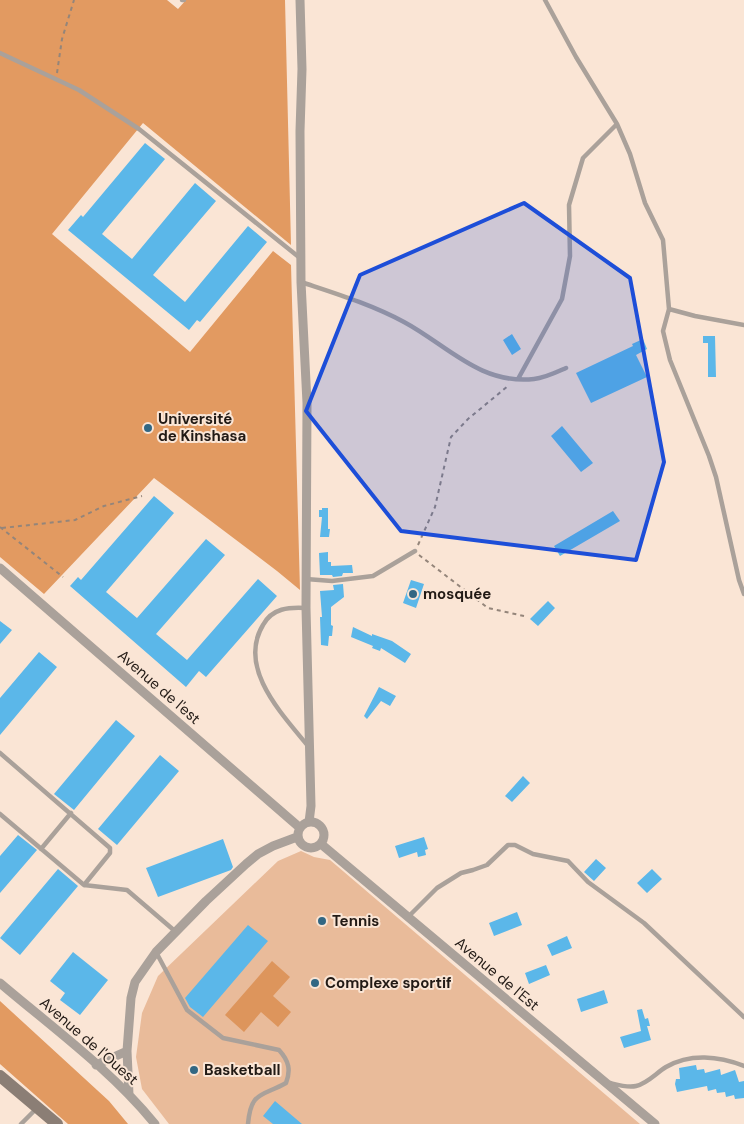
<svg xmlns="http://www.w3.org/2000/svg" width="744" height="1124" font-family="'DM Sans',sans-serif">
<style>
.green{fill:#e9bb9a}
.forest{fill:#e29a61}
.water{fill:#dd955c}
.building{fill:#5bb7e9}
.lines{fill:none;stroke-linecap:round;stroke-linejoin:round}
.path{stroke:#94857a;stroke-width:2;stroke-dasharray:4 4;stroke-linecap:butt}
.lane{stroke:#aaa19a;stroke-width:4.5}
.street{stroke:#aaa19a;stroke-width:9}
.secondary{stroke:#8b7e75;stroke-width:12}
.marked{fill:#1d4ed8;fill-opacity:0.2;stroke:#1d4ed8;stroke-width:4;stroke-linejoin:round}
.poi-dot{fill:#326783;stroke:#fae5d5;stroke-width:2}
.labels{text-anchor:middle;stroke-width:4;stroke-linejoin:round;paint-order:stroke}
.poi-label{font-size:15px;font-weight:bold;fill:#221a15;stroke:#fae5d5;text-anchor:start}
.street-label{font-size:15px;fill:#221a15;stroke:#fae5d5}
</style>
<rect width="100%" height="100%" fill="#fae5d5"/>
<path class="green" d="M301,851L314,857L330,860L640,1124H169L142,1089L136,1057L142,1013L158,976L278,861Z"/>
<path class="forest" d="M0,0H167L178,9L186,0H285L291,245L143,123L52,234L190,352L273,251L291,265L300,590L277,571L154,478L44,594L0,557Z
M0,1001L109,1101L128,1124H68L0,1064Z"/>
<path class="water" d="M272,961L290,977L273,996L291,1012L278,1027L261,1012L244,1032L225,1015Z"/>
<path class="building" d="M145,143L165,159L102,234L132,259L195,183L216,201L153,275L185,302L248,226L267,242L200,322L197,320L189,330L68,230L81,215L83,217Z
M512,334L521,349L512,355L503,340Z
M703,336H715L716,377H708V343H703Z
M643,339L647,349L636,355L647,377L591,403L576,373L633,346L632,344Z
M562,426L593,463L581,472L551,436Z
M154,496L174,513L106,592L137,618L206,539L225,555L156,634L187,660L258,579L277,596L206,677L199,671L186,687L70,586L78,577L81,580Z
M322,508H328V529H330L329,537H320L322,517H319V510H322Z
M613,511L620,521L560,556L554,546Z
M328,552V562H331V566L352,565L353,573H343L342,576L333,577L332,575H320L319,553Z
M411,580L424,584L416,608L403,603Z
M343,584L344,597L331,607V625L333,626L332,636H329L328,646L321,645L320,617H322L320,591L334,590L333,585Z
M548,601L555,608L538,626L530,619Z
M0,621L12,630L0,644Z
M353,627L372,636V634L392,641L411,654L405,663L381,648L380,651L372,648L373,646L351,637Z
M39,652L57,667L0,735V698Z
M379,687L396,696L390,706L381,701L367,719L364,716Z
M116,720L135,736L74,810L54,794Z
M160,755L179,771L117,845L98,829Z
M523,776L530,783L512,802L505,796Z
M18,835L37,850L0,893V856Z
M424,837L428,849L425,850L426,855L418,857L417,852L399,858L395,846Z
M223,839L233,867L231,870L158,897L146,868Z
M596,859L606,868L594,881L584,872Z
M58,869L78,886L20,955L0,938Z
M652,869L662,879L647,893L637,883Z
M517,912L522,925L494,936L489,923Z
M248,925L268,941L203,1017L190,1007L185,998Z
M567,936L572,948L552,956L547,945Z
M73,952L108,980L80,1015L60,1000L65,993L50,981Z
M546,965L550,975L529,984L525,973Z
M604,990L608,1003L581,1012L577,999Z
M642,1009L645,1019L648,1018L650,1026H647L651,1040L624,1048L620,1037L641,1031L637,1010Z
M696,1065L697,1070L704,1069L705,1073L720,1069L721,1075L735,1070L739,1082L744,1081V1098L735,1099L734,1095L726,1097L725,1092L717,1093L716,1089L708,1091L707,1086L677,1092L675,1084L676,1079H680L679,1068Z
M275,1101L302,1124H273L263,1116Z"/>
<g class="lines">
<path class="path" d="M57,73L62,39L74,0
M0,527L63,577
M2,528L75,520L104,506L142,496
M418,545L435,507L451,437L468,419L508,386
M419,555L488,608L524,616"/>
<path class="lane" d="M182,0H184
M0,53L79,90L139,129L300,258
M617,124L630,154L645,203L663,240L669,309
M301,282C337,294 370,304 404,322C447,345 480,385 534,379C545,378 557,372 566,368
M744,325L695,316L669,309L663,331L670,360L709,456L716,477L739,580L744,594
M518,379L562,299L570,256L569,205L583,158L617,124L576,57L545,0
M306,579L332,581L373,576L415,551
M306,608C289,607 272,608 263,625C237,668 282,714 308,746
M0,753L110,848V853L84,885
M0,814L84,885L127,890L176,932
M41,849L71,813
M409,916L437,888L461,873L473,870L487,865L508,845H515L533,854L568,861L588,882L644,923L744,1017
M156,952L187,1010L223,1038L279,1050C289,1061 291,1070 286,1083C261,1097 251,1091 248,1124
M610,1083C618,1085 628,1088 636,1086C648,1083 656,1073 666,1067C690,1053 719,1056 744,1066
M21,1124L36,1109"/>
<path class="street" d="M300,0L302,69L300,131L301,282L307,403L306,608L311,806L309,822
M0,568L299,827
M298 835a13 13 0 1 1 26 0a13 13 0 1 1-26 0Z
M321,844L655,1124
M0,983C53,1028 111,1070 155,1124
M96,1065L127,1051
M129,1095L127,1051L131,998L135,982L156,952L206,901L246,864L258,854L273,846L297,837"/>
<path class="secondary" d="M0,1076L57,1124"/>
</g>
<path class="marked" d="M524,203L630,278L664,462L636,560L401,531L306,411L360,275Z"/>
<g class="poi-dot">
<circle cx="148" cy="428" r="5"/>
<circle cx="413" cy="594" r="5"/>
<circle cx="322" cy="921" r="5"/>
<circle cx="315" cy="983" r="5"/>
<circle cx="194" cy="1070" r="5"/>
</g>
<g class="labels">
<g class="poi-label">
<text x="158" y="424">Université<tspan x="158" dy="17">de Kinshasa</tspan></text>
<text x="423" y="599">mosquée</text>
<text x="332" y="926">Tennis</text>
<text x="325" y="988">Complexe sportif</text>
<text x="204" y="1075">Basketball</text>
</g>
<g class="street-label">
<text transform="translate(159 687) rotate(41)" y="5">Avenue de l'est</text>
<text transform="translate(497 974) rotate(40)" y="5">Avenue de l'Est</text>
<text transform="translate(89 1041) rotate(41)" y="5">Avenue de l'Ouest</text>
</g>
</g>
</svg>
